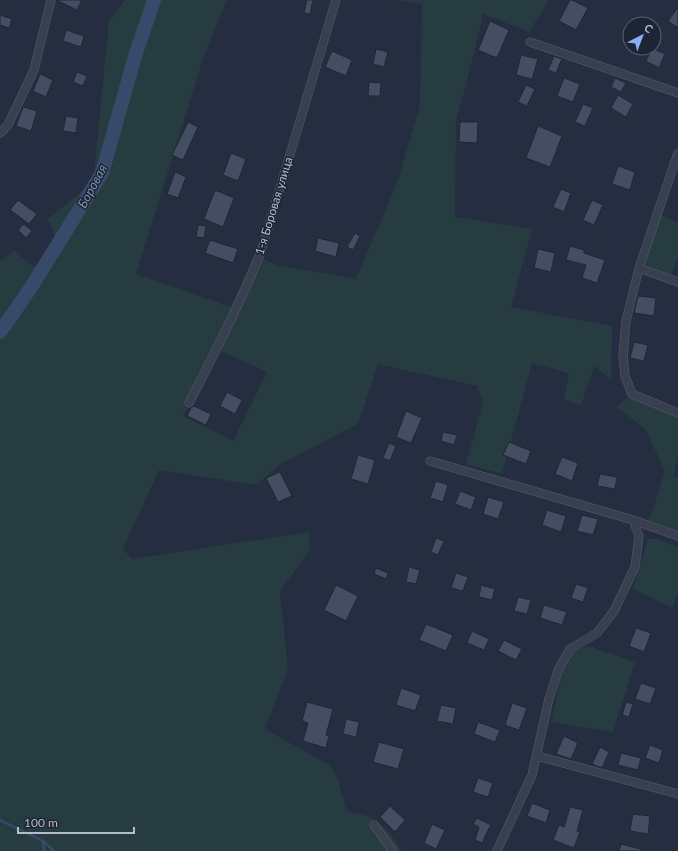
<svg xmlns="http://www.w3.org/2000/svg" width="678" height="851" font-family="Lato,sans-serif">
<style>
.green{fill:#263c40;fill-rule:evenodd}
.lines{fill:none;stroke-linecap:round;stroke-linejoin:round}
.stream{stroke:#384a69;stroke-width:2.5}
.river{stroke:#384a69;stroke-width:14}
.building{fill:#434e62;stroke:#1f2736}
.minor-casing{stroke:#565e6d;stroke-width:9}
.minor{stroke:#38404f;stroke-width:8}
.labels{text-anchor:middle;stroke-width:3;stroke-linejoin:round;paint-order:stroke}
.street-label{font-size:12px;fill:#b4bcca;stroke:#1d2534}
.water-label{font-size:13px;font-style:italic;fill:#7b8fb2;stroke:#1d2534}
</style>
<rect width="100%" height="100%" fill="#242e40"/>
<path class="green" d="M125,0H227L204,56L136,274L231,307L253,257L262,258L276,265L356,279L398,180L420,106L422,4L397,0H549L529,32L483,14L474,54L456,121L455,217L532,229L511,307L612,326L611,379L594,366L581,405L564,399L569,373L532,363L502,474L466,464L483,402L477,386L378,364L358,424L280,464L256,485L159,470L123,549L132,559L309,532L310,550L280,591L288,669L265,729L328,764L337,777L347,811L371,817L388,831L402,851H0V261L14,251L39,271L58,244L48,219L80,193L93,182L109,21ZM216,349L267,372L233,441L183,416Z
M656,213L678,222V257L671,276L640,262Z
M629,398L678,417V458L673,476L678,478V538L646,526L653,509L665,471L645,429L616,406Z
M648,539H658L678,547V592L672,608L633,589Z
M588,646L635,662L613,732L551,722L566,655Z"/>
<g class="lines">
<path class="stream" d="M0,820L43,841L54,851
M43,842L44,851"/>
<path class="river" d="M0,332L30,289L102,173L136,53L154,0"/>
</g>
<path class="building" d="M56,0H82L77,10Z
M307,0H313L310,14L304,13Z
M570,0H572L588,8L576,30L559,21Z
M678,7V28L668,21Z
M0,15L12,19L9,28L0,25Z
M490,21L509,30L497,58L478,50Z
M66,30L84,36L81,47L63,41Z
M652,48L665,54L659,68L646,61Z
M376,49L388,52L384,67L373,64Z
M332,51L352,60L346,76L325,67Z
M521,55L538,59L532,79L516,75Z
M554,56L562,59L556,73L548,70Z
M77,72L87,76L83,86L73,82Z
M40,74L53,80L46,97L33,91Z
M564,78L580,84L573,102L557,96Z
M615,78L626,83L621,92L611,87Z
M369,82L381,83L380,96H368Z
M526,85L535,89L527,106L518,102Z
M618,95L633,104L626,117L611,108Z
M583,104L593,108L585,126L575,122Z
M23,107L37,111L31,131L16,126Z
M66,116L78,118L76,133L63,131Z
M188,122L198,127L183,160L172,155Z
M460,122H478L477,143L459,142Z
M538,126L562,136L550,167L526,158Z
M231,153L246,159L238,181L223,175Z
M618,166L635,172L630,190L612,184Z
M175,172L186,177L178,198L167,194Z
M561,189L571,193L564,212L553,207Z
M215,190L234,198L223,227L204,219Z
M18,200L37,214L29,224L10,210Z
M592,200L603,205L594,225L583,220Z
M24,224L32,231L26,238L18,230Z
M198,225L206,226L204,238L196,237Z
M355,233L360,236L353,250L347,247Z
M318,238L339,243L336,257L315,251Z
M210,240L238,249L233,263L205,253Z
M570,246L584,250V253L605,260L597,283L582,278L586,265L566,260Z
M538,249L555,253L551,272L534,268Z
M638,296L656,298L654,316L634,313Z
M634,342L648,345L644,361L630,358Z
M227,392L242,400L235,414L220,406Z
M194,406L211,414L206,425L187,416L191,408Z
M406,411L422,418L411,443L396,437Z
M443,432L457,435L454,445L441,441Z
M509,442L531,451L526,464L503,455Z
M389,443L396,446L390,461L383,458Z
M358,455L375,460L368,484L351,479Z
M562,457L578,463L572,481L555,474Z
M280,472L292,496L278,502L266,478Z
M600,474L617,477L615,489L597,486Z
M436,481L448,485L443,502L430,498Z
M460,491L476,497L471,510L455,504Z
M488,497L504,502L498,519L483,514Z
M547,510L566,516L561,532L542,525Z
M582,515L598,519L593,535L577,531Z
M436,538L444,541L438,555L431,552Z
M409,567L420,570L416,584L406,582Z
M376,568L388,573L386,579L374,574Z
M456,573L468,577L463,591L451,588Z
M576,584L588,588L583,602L571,598Z
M336,585L358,596L346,621L324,610Z
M481,585L495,589L492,600L479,597Z
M518,597L531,600L527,614L514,611Z
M544,605L567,612L562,625L540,618Z
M426,624L453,635L446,651L419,640Z
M636,628L651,633L644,652L629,646Z
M472,631L489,639L484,650L467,643Z
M504,640L522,649L516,660L498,651Z
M641,683L656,688L650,704L635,699Z
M401,688L421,695L415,711L396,705Z
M307,702L333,709L326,735L329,736L326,748L303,741L308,723L302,721Z
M626,702L633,704L629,717L622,715Z
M512,703L527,708L519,730L505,725Z
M441,705L456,708L453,724L437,721Z
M346,719L359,722L356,737L343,734Z
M478,722L500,730L495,742L474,734Z
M564,736L578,743L571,759L556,754Z
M379,742L404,749L398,769L373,762Z
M650,745L663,750L659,763L645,758Z
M600,747L609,752L602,768L592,764Z
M621,753L641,758L638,770L618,765Z
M478,778L493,783L488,797L473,792Z
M532,803L550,810L546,823L527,816Z
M390,806L405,820L395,832L380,817Z
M570,807L583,810L577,831L580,832L574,848L553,840L559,825L564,827Z
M633,814L650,816L648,834L630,831Z
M477,818L491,825L485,836L483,843L475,840L479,827L473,824Z
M432,824L445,830L436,849L424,843Z
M621,844L641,849V851H619Z"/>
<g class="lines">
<g class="minor-casing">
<path id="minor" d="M530,42L678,93
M0,133L8,125L34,70L51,0
M678,153L639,268L626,321L623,356L625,376L632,394L678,413
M639,268L678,282
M189,403C215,353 240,304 261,252L336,0
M430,461L633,520L639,536L635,567L614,611L597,633L570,649L559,668L549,699L532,775L497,851
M633,520L678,536
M537,756L678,794
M374,825L393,851"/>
</g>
<use href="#minor" class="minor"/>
</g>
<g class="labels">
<g class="street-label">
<text transform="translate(274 206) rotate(-73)" y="4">1-я Боровая улица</text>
</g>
<g class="water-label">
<text transform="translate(92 186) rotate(-62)" y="5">Боровая</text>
</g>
</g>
<g transform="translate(642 36) rotate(42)"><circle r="19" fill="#1d2534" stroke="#596170"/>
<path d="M0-3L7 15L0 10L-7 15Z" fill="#89aefb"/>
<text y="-6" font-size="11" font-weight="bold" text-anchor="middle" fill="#b4bcca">С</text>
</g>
<path d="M18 827v6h116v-6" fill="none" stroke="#b4bcca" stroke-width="2"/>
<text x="24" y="827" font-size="12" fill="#b4bcca" stroke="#1d2534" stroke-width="3" paint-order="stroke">100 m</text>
</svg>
